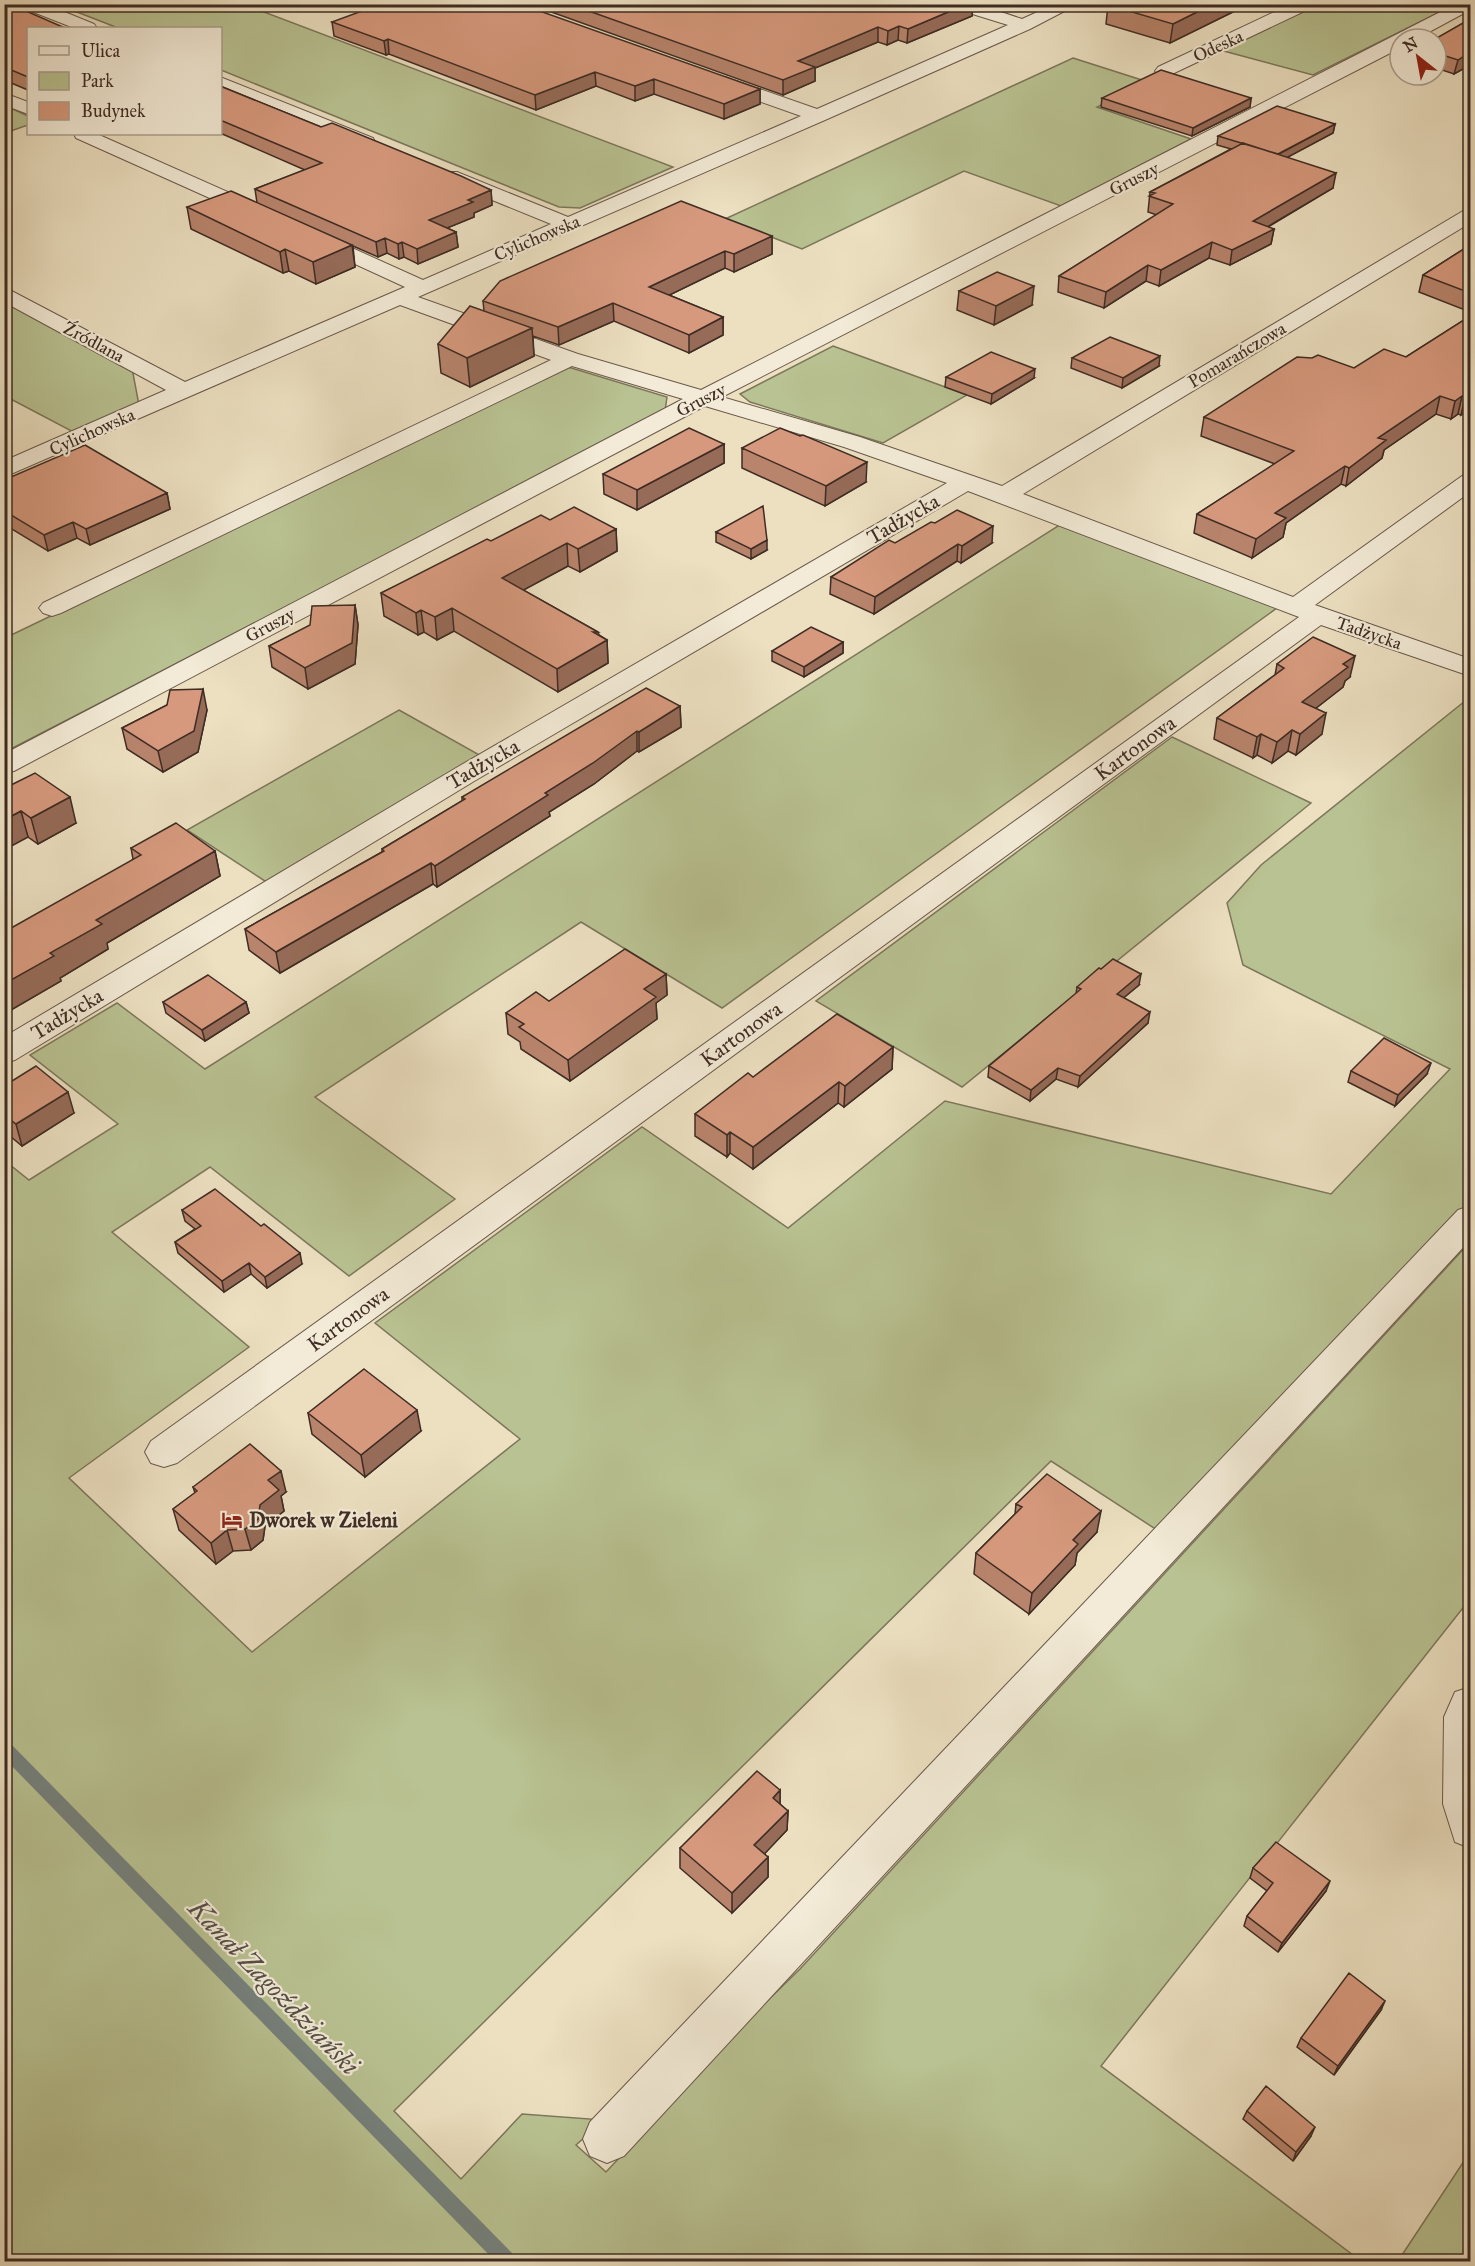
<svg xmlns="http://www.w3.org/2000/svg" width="1475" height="2266" font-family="'IM FELL Great Primer',serif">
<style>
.green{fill:#b9c292;stroke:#7c775b;stroke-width:1.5}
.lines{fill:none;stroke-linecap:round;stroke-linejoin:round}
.stream{fill:#76827e;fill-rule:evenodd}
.minor-casing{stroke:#6a594b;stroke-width:2}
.minor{fill:#f3ebd7;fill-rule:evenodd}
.wall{fill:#b8846c;stroke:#3f2c24;stroke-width:1.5}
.shaded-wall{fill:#966b58;stroke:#3f2c24;stroke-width:1.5}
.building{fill:#d6997d;stroke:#3f2c24;stroke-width:1.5}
.labels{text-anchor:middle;stroke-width:4.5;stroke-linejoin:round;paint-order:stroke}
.far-street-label{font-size:18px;fill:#3f2c24;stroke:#f3ebd7}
.street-label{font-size:21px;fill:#3f2c24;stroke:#f3ebd7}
.poi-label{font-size:21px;font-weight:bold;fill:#3f2c24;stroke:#f3ebd7;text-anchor:start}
.near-water-label{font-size:27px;font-style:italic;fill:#56504a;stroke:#f3ebd7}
</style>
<rect width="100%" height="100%" fill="#ece0c1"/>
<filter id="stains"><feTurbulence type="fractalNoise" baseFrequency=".00333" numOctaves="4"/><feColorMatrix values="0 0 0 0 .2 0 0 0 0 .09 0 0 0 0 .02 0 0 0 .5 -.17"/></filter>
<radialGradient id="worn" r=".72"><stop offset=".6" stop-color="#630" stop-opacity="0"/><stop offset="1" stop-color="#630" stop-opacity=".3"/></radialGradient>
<path class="green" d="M1429,4L1446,9L1313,75L1220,50L1316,5Z
M59,5H269L256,9L673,167L580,208L559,207L221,70L220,28H118Z
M1073,58L1148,82L1097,107L1191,139L1061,206L964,171L802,249L725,219Z
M4,105L28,116V125L5,133Z
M4,299L132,368L139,405L77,434L5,396Z
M833,346L967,395L883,443L750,402L740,394Z
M568,367L667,397L665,411L5,752V638Z
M1061,524L1277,608L722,1008L581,922L315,1097L455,1199L349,1276L210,1167L112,1232L249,1347L69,1478L252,1652L520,1439L375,1323L642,1127L788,1228L945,1101L1331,1194L1450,1069L1243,965L1227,903L1261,865L1470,697V1202L1157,1530L1051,1461L394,2111L461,2179L522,2114L604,2120L576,2145L606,2172L759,2009L800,1969L1470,1242V1599L1101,2066L1361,2261H5L4,1160L29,1180L118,1124L30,1055L117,1003L205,1069Z
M399,710L483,757L268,883L187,830Z
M1172,737L1311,803L962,1087L816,1001Z
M1470,2152V2261H1398Z"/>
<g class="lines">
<path class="stream" d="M4,1740L9,1742L515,2256L518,2262H496L4,1758Z"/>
<g class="minor-casing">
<path id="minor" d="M21,4H45L94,24L97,28H74L23,8Z
M951,4H977L1022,19L1055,4H1078L1030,29L825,120L418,297L578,354L701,390L1456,4H1470V10L1416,39H1400V48L722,397L860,437L1002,486L1463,211L1470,209V223L1023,494L1293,597L1462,476L1470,474V492L1315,605L1470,659V676L1321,625L177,1463L164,1467L151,1463L145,1452L151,1441L1299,617L968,491L476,780L15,1060L4,1063V1037L456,768L947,483L844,447L705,406L14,771L4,773V754L683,399L572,366L61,613L52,616L43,613L39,608L43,603L551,360L400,305L4,477V461L166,390L4,302V287L185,382L405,287L307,242L304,238L307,234H321L423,280L551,224L443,180L440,176L443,172H457L568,217L801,116L713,85L710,81L713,77H725L817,109L1008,25L953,8Z
M1291,4H1313L1311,8L1170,75H1158L1155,71L1158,67Z
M220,77L373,138L375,142L373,146H359L220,89Z
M4,93L28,102V114L4,105Z
M74,134H97L266,209L269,213L266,217H252L76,138Z
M1470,1206V1240L624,2156L607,2163L590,2156L583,2139L590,2122L1458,1210Z
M1470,1687V1848L1455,1842L1443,1804L1444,1717L1455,1692Z"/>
</g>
<use href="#minor" class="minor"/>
</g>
<path class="wall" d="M4,4L28,28V90L4,80Z
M529,4H973L972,16L907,43L898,40L887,45L878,42L815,68V81L783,95Z
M1249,4L1170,43L1106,24L1108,5Z
M1470,19V65L1454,74L1436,68V39Z
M332,22L760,89V104L724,119L654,94L635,101L596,86L536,110L389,54L386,55L334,36Z
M220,86L321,127L491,190L492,205L474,213V217L447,228L456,232L458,247L418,264L404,257L399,259L387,253L378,257L353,246L355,267L316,284L289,271L283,273L191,229L187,207L257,203L255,189L305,170L220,133Z
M1102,98H1251L1250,107L1192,136L1101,107Z
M1335,124L1333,133L1287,157L1333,188L1268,227L1274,229L1271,244L1230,265L1209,258L1159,286L1146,281L1104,308L1058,292L1059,276L1157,215L1148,212L1150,192L1231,149L1217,145L1218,136Z
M772,236V254L734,272L725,268L669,295L723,317V335L689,353L614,321L559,345L533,336L534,356L470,387L441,373L438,344L484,311L483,301Z
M1470,245V312L1419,292L1423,275Z
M959,291L1032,305L994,325L957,310Z
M1470,316V409L1461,415L1458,414L1451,419L1436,414L1384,450L1382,458L1346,486L1341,484L1286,523L1283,537L1252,558L1194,533L1197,514L1275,464L1201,436L1204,417L1354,368L1406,357Z
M1072,358L1159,366L1122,388L1071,368Z
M946,377L1034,378L991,404L945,387Z
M724,444V463L637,510L604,494L603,474Z
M742,448L866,482L825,506L742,468Z
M4,480L167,493L170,509L90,545L77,538L48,551L12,529L4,533Z
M616,529L617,551L580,572L568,566L523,590L598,632L599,635L607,640L608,663L558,692L454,631L437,640L424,632L418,635L384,616L381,593L491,541Z
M716,532L767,550L751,559L716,542Z
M895,543H992L961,563L957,561L874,614L830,594L831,577Z
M355,605L358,625L355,664L308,689L272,667L269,646Z
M843,642V653L804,677L772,661V651Z
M1277,664L1350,677L1345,681L1343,687L1316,708L1322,734L1296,755L1288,751L1272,763L1257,755L1253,758L1214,739L1217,718L1275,675Z
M167,705L207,710L198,752L163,772L127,749L122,728Z
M680,706L681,727L639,752L637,751L594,784L549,812L550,816L437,887L433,884L280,973L249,950L245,929L382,852V849L462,801V797Z
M11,785L76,823L38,844L28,837Z
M131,848L215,851L220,876L107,943L108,949L60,978L61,981L4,1014L133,859Z
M666,974L667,995L656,1003L657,1019L570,1081L521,1049L520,1042L508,1034L506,1013L549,1001Z
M1139,985L1123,998L1148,1023L1078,1087L1056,1079L1030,1101L988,1077L989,1066L1076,994L1077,987Z
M163,1002H246L249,1013L205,1041L166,1013Z
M893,1047L892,1069L844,1107L838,1103L753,1169L730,1153L727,1157L695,1136V1114L753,1077Z
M1351,1071L1427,1074L1395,1106L1348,1082Z
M4,1086L74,1113L22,1146L4,1131Z
M182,1210L302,1264L267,1288L251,1274L224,1292L178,1253L175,1242L195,1229L185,1221Z
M308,1413L421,1431L365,1477L312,1434Z
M193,1487L286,1492L281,1496L284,1511L265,1526L263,1540L251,1550L233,1551L216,1564L179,1530L173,1509L195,1493Z
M1016,1504L1097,1532L1077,1553L1075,1565L1029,1614L974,1574L976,1553L1015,1514Z
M780,1790V1804L788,1811L787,1830L764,1854L768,1857V1877L732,1913L680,1868V1848Z
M1253,1868L1326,1891L1278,1952L1244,1926L1247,1916L1267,1891L1250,1878Z
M1381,2010L1334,2075L1297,2047L1301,2038Z
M1247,2111L1311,2136L1293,2161L1243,2119Z"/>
<path class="shaded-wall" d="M967,4H973L972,16L907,43L908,29Z
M1213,4H1249L1170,43L1173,24Z
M899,26L898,40L887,45L888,31Z
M878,27V42L815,68V81L783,95V80L798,61Z
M388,39L389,54L386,55L384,41Z
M1470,52V65L1454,74L1458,60Z
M595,72L596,86L536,110L535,95Z
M654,79V94L635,101V86Z
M760,89V104L724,119V104Z
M1251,98L1250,107L1192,136L1193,128Z
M1335,124L1333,133L1275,164L1277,155Z
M1336,173L1333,188L1250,237L1253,221Z
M491,190L492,205L474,213V217L430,235L429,220L468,200Z
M1274,229L1271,244L1230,265L1232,250Z
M456,232L458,247L418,264L417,249Z
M772,236V254L734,272V254Z
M385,238L387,253L378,257L376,242Z
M402,242L404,257L399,259L398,244Z
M1212,242L1209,258L1159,286L1161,270Z
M352,245L355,267L316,284L313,262Z
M285,249L289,271L283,273L280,252Z
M725,251V268L649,305V287Z
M1148,265L1146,281L1104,308L1106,292Z
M1034,286L1032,305L994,325L996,306Z
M613,303L614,321L559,345L558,327Z
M723,317V335L689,353V335Z
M532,328L534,356L470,387L467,358Z
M1160,356L1159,366L1122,388L1123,378Z
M1035,369L1034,378L991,404L992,394Z
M1470,394V409L1461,415L1465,397Z
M1440,396L1436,414L1384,450L1382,458L1346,486L1349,468L1378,438Z
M1462,396L1458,414L1451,419L1455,401Z
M724,444V463L637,510V490Z
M867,462L866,482L825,506L826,486Z
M1345,466L1341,484L1286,523L1283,537L1252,558L1256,539L1275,513Z
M167,493L170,509L90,545L86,529Z
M8,513L12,529L4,533V515Z
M73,522L77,538L48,551L44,535Z
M993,526L992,543L961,563L962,546Z
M616,529L617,551L580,572L578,549Z
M767,540V550L751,559V549Z
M567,543L568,566L503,601L502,578Z
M958,544L957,561L874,614L875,597Z
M355,605L358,625L355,664L308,689L305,668Z
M452,608L454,631L437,640L435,617Z
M421,610L424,632L418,635L416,613Z
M607,640L608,663L558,692L557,669Z
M843,642V653L804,677V667Z
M1355,656L1350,677L1345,681L1343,687L1297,723L1302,702L1343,664Z
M203,689L207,710L198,752L163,772L158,751Z
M680,706L681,727L639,752V732Z
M1326,713L1322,734L1296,755L1300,734Z
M1292,730L1288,751L1272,763L1277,742Z
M637,731V751L594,784L549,812L550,816L437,887L435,866Z
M1261,734L1257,755L1253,758L1257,737Z
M70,797L76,823L38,844L31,818Z
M21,811L28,837L4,850V820Z
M215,851L220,876L107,943L108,949L60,978L61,981L4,1014V984L50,953L96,920Z
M431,863L433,884L280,973L276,952Z
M666,974L667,995L656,1003L657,1019L570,1081L568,1060L644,989Z
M1141,974L1139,985L1115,1005L1117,994Z
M246,1002L249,1013L205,1041L202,1030Z
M1150,1012L1148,1023L1078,1087L1080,1076Z
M893,1047L892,1069L844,1107L845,1086Z
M1431,1063L1427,1074L1395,1106L1398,1095Z
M1058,1068L1056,1079L1030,1101L1031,1090Z
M839,1082L838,1103L753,1169V1147Z
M68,1092L74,1113L22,1146L16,1124Z
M730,1132V1153L727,1157V1135Z
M300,1253L302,1264L267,1288L265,1277Z
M249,1263L251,1274L224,1292L222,1281Z
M417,1410L421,1431L365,1477L361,1455Z
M281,1471L286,1492L281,1496L284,1511L265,1526L263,1540L251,1550L245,1529L260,1505L268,1480Z
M1101,1511L1097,1532L1077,1553L1075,1565L1029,1614L1032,1593L1073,1540Z
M227,1530L233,1551L216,1564L211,1543Z
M780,1790V1810L773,1798Z
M788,1811L787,1830L754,1865V1845Z
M768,1857V1877L732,1913V1893Z
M1330,1881L1326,1891L1278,1952L1282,1943Z
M1385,2001L1381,2010L1334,2075L1338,2066Z
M1315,2127L1311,2136L1293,2161L1296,2152Z"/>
<path class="building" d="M4,4H10L65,28H28V77L4,67Z
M381,4H520L760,89L724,104L654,79L635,86L595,72L535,95L388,39L384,41L332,22Z
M569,4H967L908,29L899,26L888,31L878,27L798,61L815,67L783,80Z
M1109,4H1213L1173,24L1108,5Z
M1470,19V52L1458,60L1436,53V39H1435Z
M1161,70L1251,98L1193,128L1102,98Z
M220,86L321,127L332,123L461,176L491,190L468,200L473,202L429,220L456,232L417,249L402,242L398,244L385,238L376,242L255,189L322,163L220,120Z
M1277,106L1335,124L1278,154L1218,136Z
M1243,143L1336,173L1253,221L1274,229L1232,250L1212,242L1161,270L1148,265L1106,292L1059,276L1173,204L1149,196L1155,193L1150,192Z
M231,191L352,245L313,262L285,249L280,252L187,207Z
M681,201L772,236L734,254L725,251L649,287L723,317L689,335L613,303L558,327L483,301L500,281Z
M1470,245V293L1423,275Z
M997,272L1034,286L996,306L959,291Z
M470,306L532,328L467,358L438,344Z
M1470,316V394L1465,397L1462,396L1455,401L1440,396L1378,438L1386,440L1349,468L1345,466L1275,513L1286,518L1256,539L1197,514L1294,451L1204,417L1297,357L1312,358L1318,355L1354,368L1384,349L1406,357Z
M1110,337L1160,356L1123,378L1072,358Z
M991,352L1035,369L992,394L946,377Z
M689,428L724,444L637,490L603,474Z
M780,428L800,436L803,435L867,462L826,486L742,448Z
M85,445L167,493L86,529L73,522L44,535L8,513L4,515V480Z
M763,506L767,540L751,549L716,532Z
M574,507L616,529L578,549L567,543L502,578L598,632H593L607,640L557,669L452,608L435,617L421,610L416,613L381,593L487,539L491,541L541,515L550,520Z
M957,510L993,526L962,546L958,544L875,597L831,577L889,540L895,543L931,522L935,523Z
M355,605L352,643L305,668L269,646L310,625L312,606Z
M811,627L843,642L804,667L772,651Z
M1313,637L1355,656L1343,664L1348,667L1302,702L1326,713L1300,734L1292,730L1277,742L1261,734L1257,737L1217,718L1284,668L1277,664Z
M646,688L680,706L639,732L637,731L593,763L545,793L548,795L435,866L431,863L276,952L245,929L384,851L382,849L465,799L462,797Z
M203,689L194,731L158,751L122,728L167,705L170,690Z
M35,773L70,797L31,818L21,811L4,820V783L7,782L11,785Z
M176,823L215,851L96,920L102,924L50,953L54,956L4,984V932L141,855L131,848Z
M625,949L666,974L644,989L656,997L568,1060L519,1027L524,1024L506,1013L536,992L549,1001Z
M1113,959L1141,974L1117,994L1150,1012L1080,1076L1058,1068L1031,1090L989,1066L1081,989L1077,987L1099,968L1101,969Z
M208,975L246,1002L202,1030L163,1002Z
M837,1014L893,1047L845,1086L839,1082L753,1147L730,1132L727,1135L695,1114L748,1073L753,1077Z
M1384,1038L1431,1063L1398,1095L1351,1071Z
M36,1066L68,1092L16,1124L4,1115V1086Z
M215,1189L261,1226L264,1224L300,1253L265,1277L249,1263L222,1281L175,1242L201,1226L182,1210Z
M364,1369L417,1410L361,1455L308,1413Z
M250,1444L281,1471L268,1480L279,1490L260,1505L258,1519L245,1529L227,1530L211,1543L173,1509L197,1491L193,1487Z
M1047,1474L1101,1511L1073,1540L1078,1544L1032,1593L976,1553L1022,1507L1016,1504Z
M757,1771L780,1790L773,1798L788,1811L754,1845L768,1857L732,1893L680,1848Z
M1276,1842L1330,1881L1282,1943L1247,1916L1273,1883L1253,1868Z
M1349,1973L1385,2001L1338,2066L1301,2038Z
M1266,2086L1315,2127L1296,2152L1247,2111Z"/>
<defs>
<g id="hotel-bare" transform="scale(1.62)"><path d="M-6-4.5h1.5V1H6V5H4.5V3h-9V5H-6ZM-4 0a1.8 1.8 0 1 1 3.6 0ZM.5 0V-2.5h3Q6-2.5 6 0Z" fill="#8f2418" stroke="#f3ebd7" stroke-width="2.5" paint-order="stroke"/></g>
</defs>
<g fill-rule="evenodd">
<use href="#hotel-bare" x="232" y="1520"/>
</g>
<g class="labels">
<g class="far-street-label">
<text transform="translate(1218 46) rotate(-25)" y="6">Odeska</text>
<text transform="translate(1134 179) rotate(-27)" y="6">Gruszy</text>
<text transform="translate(537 238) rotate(-23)" y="6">Cylichowska</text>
<text transform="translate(94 342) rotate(28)" y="6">Źródlana</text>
<text transform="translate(1237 355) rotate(-31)" y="6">Pomarańczowa</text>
<text transform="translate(701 400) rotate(-27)" y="6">Gruszy</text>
<text transform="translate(92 432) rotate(-24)" y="6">Cylichowska</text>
<text transform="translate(270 625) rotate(-28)" y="6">Gruszy</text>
<text transform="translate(1369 633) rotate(19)" y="6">Tadżycka</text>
</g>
<g class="street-label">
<text transform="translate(903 519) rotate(-30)" y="7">Tadżycka</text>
<text transform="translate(1135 748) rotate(-36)" y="7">Kartonowa</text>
<text transform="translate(483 764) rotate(-30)" y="7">Tadżycka</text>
<text transform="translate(67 1014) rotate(-31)" y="7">Tadżycka</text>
<text transform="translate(741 1034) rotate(-36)" y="7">Kartonowa</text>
<text transform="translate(348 1319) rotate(-36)" y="7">Kartonowa</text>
</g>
<g class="poi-label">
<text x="249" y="1527">Dworek w Zieleni</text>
</g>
<g class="near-water-label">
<text transform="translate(274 1987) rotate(46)" y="9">Kanał Zagoździański</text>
</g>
</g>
<rect width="1475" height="2266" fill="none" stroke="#ece0c1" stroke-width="24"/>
<rect x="6" y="6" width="1463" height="2254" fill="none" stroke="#3f2c24" stroke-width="3"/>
<rect x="12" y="12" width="1451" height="2242" fill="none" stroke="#3f2c24" stroke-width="1.5"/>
<rect x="27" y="27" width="195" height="108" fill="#f3ebd7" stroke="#ab9f8f" stroke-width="1.5"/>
<rect x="39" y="46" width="30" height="9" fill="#f3ebd7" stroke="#ab9f8f" stroke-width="1.5"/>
<text x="81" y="57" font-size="18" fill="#3f2c24">Ulica</text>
<rect x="39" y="72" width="30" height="18" fill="#b9c292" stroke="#ab9f8f" stroke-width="1.5"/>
<text x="81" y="87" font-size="18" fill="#3f2c24">Park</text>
<rect x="39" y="102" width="30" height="18" fill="#d6997d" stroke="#ab9f8f" stroke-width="1.5"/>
<text x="81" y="117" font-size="18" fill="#3f2c24">Budynek</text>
<g transform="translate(1418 57) rotate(329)"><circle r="28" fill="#f3ebd7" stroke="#ab9f8f" stroke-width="1.5"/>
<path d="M0-4.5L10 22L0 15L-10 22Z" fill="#8f2418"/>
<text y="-9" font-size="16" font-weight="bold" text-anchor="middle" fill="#3f2c24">N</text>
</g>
<rect width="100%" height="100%" filter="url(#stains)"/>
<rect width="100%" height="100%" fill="url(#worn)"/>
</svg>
